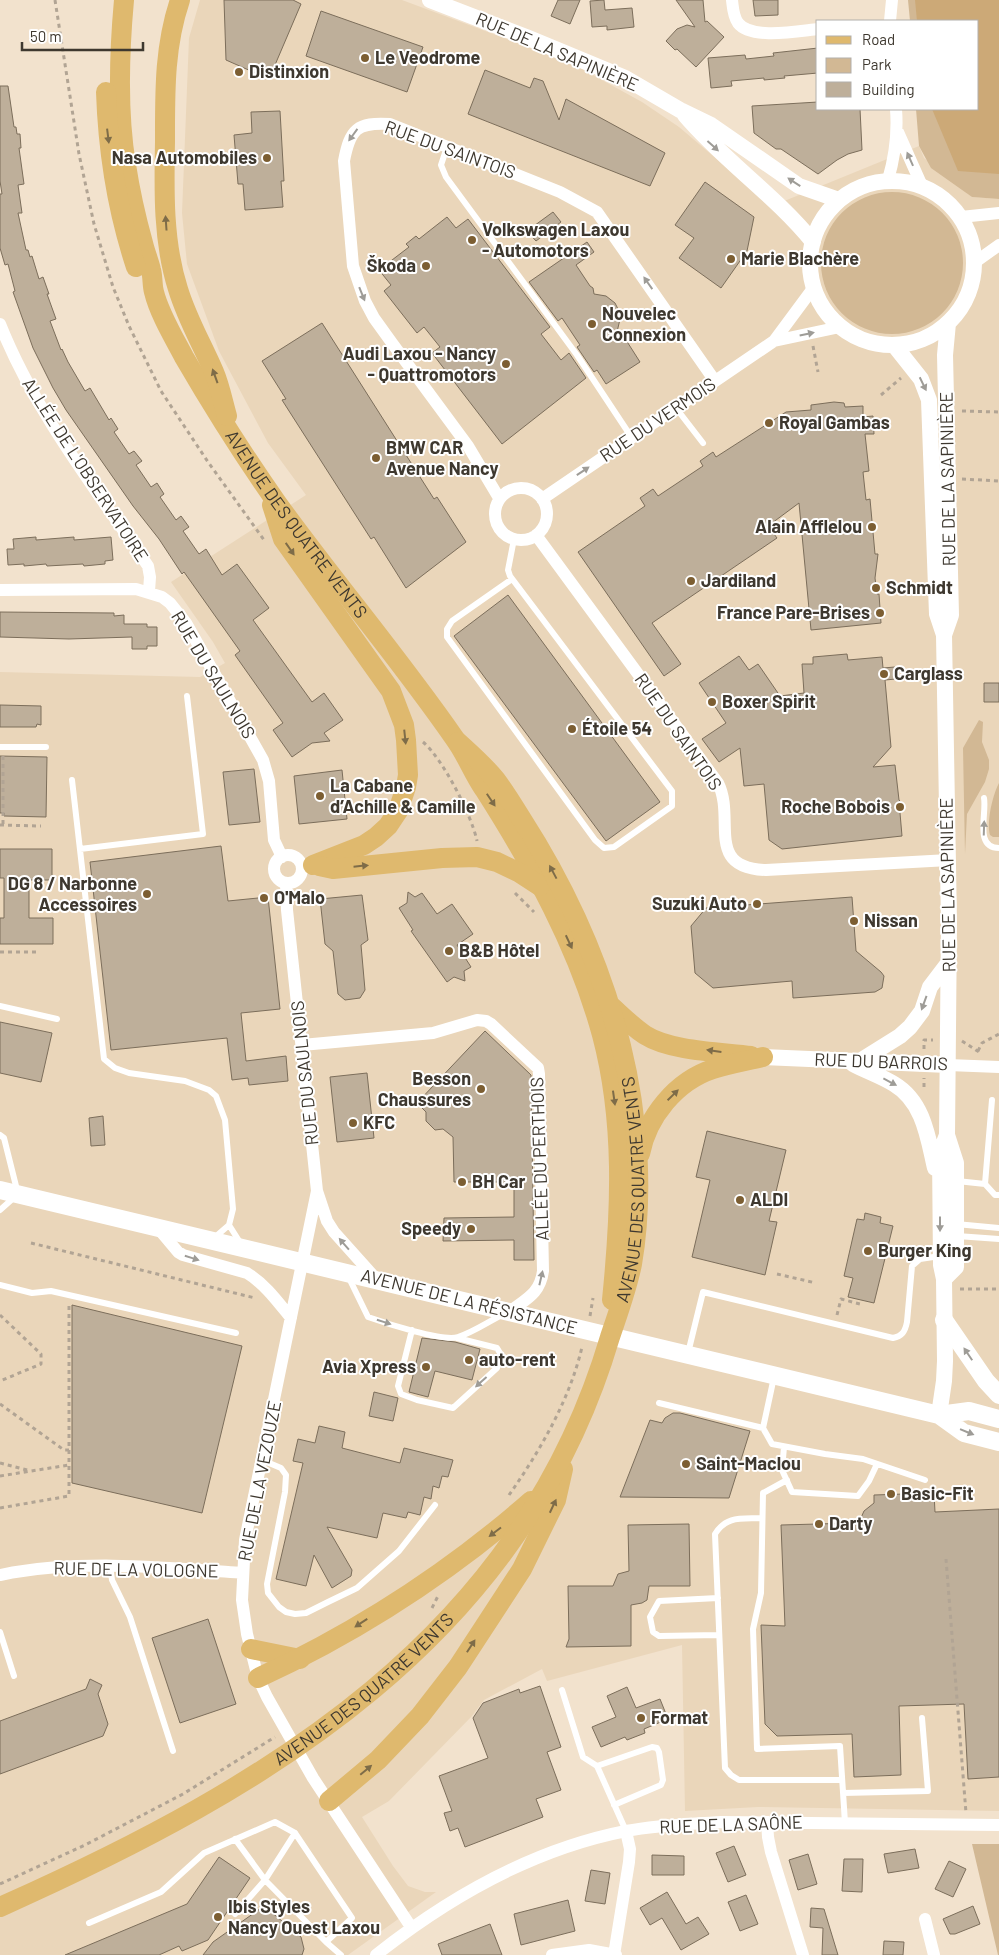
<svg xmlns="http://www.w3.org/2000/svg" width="999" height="1955" font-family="Barlow,sans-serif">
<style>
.built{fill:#ead6ba}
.green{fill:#d2b894}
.forest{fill:#cca977}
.building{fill:#beaf9a;stroke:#7c6e5b}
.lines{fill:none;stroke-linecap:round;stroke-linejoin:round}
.path{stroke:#b1a494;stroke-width:3;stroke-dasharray:4 4;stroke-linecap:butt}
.service{stroke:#fff;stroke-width:6}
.minor{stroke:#fff;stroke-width:12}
.tertiary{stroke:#fff;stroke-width:16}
.secondary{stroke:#fff;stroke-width:18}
.primary{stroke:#dfb96e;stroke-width:20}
.oneway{fill:#9e9c97}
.oneway2{fill:#7e6c48}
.poi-dot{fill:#7c5e32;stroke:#fff;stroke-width:2}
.labels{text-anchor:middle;stroke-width:4;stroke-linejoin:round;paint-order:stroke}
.street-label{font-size:18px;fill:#3e382f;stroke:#fff}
.poi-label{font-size:18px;font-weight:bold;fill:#3e382f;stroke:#fff;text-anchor:start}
</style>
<rect width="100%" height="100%" fill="#f2e2cd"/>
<path class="built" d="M200,0H402L571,63L642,102L679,127L772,206L919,146L924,158L972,197L999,199V1811L758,1807L685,1811L682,1645L547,1681L542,1669L484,1700L472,1716L389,1801L362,1817L393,1866L408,1886L425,1892H436L348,1955H0V672L200,677L225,663L213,642L171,582L306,495L268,443L219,351L187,264L182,213L189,38Z"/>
<path class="green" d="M908,0H999V199L972,197L931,168L919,146L916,109H978V21H910Z
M821 263a71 71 0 1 1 142 0a71 71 0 1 1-142 0Z
M979,720L983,722L982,742L989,760V769L985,782L967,814L965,854L963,748Z
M999,783V837H993L990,835C986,822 993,794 999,783Z
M972,1844H999V1955H998Z"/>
<path class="forest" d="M915,0H999V174L958,171L932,109H978V21H917Z"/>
<path class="building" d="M224,0H293L301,4L269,79L226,60Z
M558,0H580L570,24L551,16Z
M604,0L605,10L632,8L634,27L607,30V26L592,27L590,1Z
M676,0H703L705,22L707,21L724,37L696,67L677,49L675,50L666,41L677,29L687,25L695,27Z
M753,0H778V15L755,16Z
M321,11L423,47L407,92L306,56Z
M818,48V73L784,76L785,78L764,80V78L731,81L732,86L711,88L708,58L745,55L746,59L774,56L773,53Z
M485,70L530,88L534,78L543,81L559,120L566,99L665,153L650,186L468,114Z
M0,86H8L14,127H16L17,134H20L21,148H19L24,184L18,185L22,213H18L26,250H28L30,257L32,256L39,279L43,277L49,294H47L56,319L50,321L61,350L62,349L68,362L85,391L90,388L109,420L111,418L118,429L114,432L129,454L134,451L142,461L136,465L151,487L157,483L164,494L160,497L176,520L181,516L189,527L183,531L199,554L206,549L222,575L237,564L269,608L253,620L312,702L324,693L343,720L324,733L330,741L312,743L292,757L273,730L283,723L235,655L240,651L184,572L182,574L159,539L133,506L66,410L53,388L33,348L13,292L15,291L8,264L5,265L0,248V194H2L0,181Z
M818,102V109H860L862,150L848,154L837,160L818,174L781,149H776L754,133L752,106Z
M280,111L284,181H281L283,207L245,210L243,184H238L234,135L252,133L251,112Z
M705,182L754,217L747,251L721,288L679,258L694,238L675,225Z
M553,212L561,222L536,241L527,231Z
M447,217L456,228L468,219L550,327L541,334L561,360L569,353L586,378L502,444L432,353L440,347L424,327L417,333L384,291L391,285L379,270L409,247L406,244L416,236L419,239Z
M587,242L594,252L576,265L590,286L593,288L594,294L606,296L615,303L621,315L617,332L626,336V340L640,362L606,384L597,370L594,372L577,347L580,345L562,318L558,321L529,282Z
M322,323L434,499L437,497L466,542L406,588L374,537L371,539L282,400L286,399L262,361Z
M834,402L844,403L845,407L863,406V417L873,416L874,434H865L869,471L863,472L866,500L870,499L875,554H878L875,578L877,594H879L881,623L811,630L799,503L768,526L777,538L652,623L681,664L664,676L578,552L645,506L640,498L653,489L658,496L703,466L700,461L713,452L716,457L786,412L811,410V405Z
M36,537V540L74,537V540L111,537L113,560L105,561V564L84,566L83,564L47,566L46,564L24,566V564L8,565L7,549H14L13,539Z
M508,595L660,802L606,841L454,636Z
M0,612L114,613V616L124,615V624H147V627H157V646H147V649H132V637L69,639L0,637Z
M847,654L848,660L882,657L883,668L895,667L896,679L885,680L891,747L873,767L895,765L899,800L905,806L900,813L902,836L782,849L769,840L764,784L744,786L740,748L719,762L702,739L726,723L699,683L739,656L749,670L758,664L780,696L804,693L802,664H813V657Z
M984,683H999V702H984Z
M0,705L41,706V725L37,724L36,727H0Z
M0,756L47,757L46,817L4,816V813H0Z
M254,769L260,822L229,825L223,772Z
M342,770L347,819L299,824L294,776Z
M221,846L228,901L268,897L280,1009L241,1013L246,1061L286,1056L288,1081L249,1085L248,1078L232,1080L227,1038L111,1050L90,862Z
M0,849H52V880H29V918H53V944H0V918H4V878H0Z
M408,892L415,897L422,893L437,914L452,904L473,934L457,945L471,967L464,971L465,981L454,977L447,982L411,931L413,930L399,908L407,903Z
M362,895L368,940L361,945L365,990L360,998L345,1000L338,994L333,951L325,944L320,899Z
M852,897L856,951L881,972L884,976L882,988L875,992L793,998L792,981L713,988L695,973L691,926L706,908Z
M0,1022L52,1033L41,1082L0,1073Z
M485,1031L531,1075L534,1260H514V1240L443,1241L444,1218L514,1217V1182H454L453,1137L443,1129L435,1130L426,1121V1112L417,1103Z
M367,1073L374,1138L337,1142L330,1077Z
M103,1116L105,1145L91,1146L89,1118Z
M707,1131L786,1150L769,1221L777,1222L765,1275L692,1257L710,1180L696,1177Z
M865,1213L881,1217L880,1223L893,1226L874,1303L848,1297L853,1278L844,1276L857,1219L864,1220Z
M72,1305L242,1346L202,1513L72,1483Z
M422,1338L455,1342L480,1349L472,1380L435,1371L428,1397L409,1392Z
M374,1392L398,1398L393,1421L369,1416Z
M673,1413H680L750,1431L729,1498L620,1497L650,1420L662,1423L665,1418Z
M319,1426L345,1432L342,1448L400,1463L404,1448L453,1460L448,1477L442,1476L439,1488L433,1486L431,1499L424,1497L420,1515L408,1512L406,1518L383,1513L377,1538L327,1527L352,1570L351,1576L332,1588L314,1555L306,1586L276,1579L303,1463L293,1461L298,1439L315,1443Z
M934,1493L935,1512L999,1509V1777L968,1779L964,1704L899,1706L901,1775L854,1777L852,1734L777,1736L765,1724L761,1625L785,1626L781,1525L854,1523V1521L860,1520L864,1511L874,1503V1495Z
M689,1524L690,1586H649L647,1600L642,1603L631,1605V1646L566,1647L569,1639L568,1586H613L618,1574L629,1571L628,1525Z
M208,1619L236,1704L180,1723L152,1638Z
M90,1679L102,1685L98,1694L108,1724L103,1736L0,1774V1721L86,1689Z
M540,1686L561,1747L547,1752L561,1790L536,1799L543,1817L465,1847L458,1828L450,1831L444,1813L452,1811L439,1776L488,1758L473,1718L483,1703L519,1689L520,1693Z
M627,1687L636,1708L660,1699L668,1719L644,1729L645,1733L627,1740L625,1737L601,1747L592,1727L616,1717L607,1696Z
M734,1846L746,1875L728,1882L716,1853Z
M915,1849L919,1868L888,1873L884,1854Z
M808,1854L817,1884L798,1890L789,1860Z
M652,1855L684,1856V1875H652Z
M219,1857L250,1878L208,1940L182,1951L179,1946L159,1955H65L187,1904Z
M844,1859H863L862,1892L842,1891Z
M949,1861L966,1869L953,1897L935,1889Z
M591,1870L610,1873L605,1904L585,1901Z
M667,1892L686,1924L698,1917L709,1934L681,1950L662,1918L650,1925L640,1908Z
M746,1895L758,1924L740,1931L728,1902Z
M568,1900L575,1931L521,1945L514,1914Z
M264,1906L301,1937L304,1949L302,1955H203L213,1942Z
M973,1906L980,1924L955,1934H950L943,1919Z
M811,1908L824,1909L838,1955H822L823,1928L810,1927Z
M490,1924L502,1955H442L438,1944Z
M884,1941L904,1942L903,1955H883Z"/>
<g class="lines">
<path class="path" d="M55,0L79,154L94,224L113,287L129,326L161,391L208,462L264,540
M813,346L818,372
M881,395L901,378
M962,411L999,412
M962,479L999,481
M423,742C443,759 472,816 477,841
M3,756V825
M0,825L41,826
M515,893L534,912
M0,952H37
M962,1041L979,1052
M924,1049V1040H933
M978,1051L982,1043L999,1034
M924,1087V1078
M31,1243L255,1298
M777,1274L816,1283
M960,1289H999
M0,1315L41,1354V1364L0,1381
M837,1315L841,1299L860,1304
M590,1316L593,1298
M0,1404L64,1450H69
M0,1463L31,1471
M0,1476L69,1465
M509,1495C540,1451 570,1399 582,1347
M0,1508L69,1496V1304
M946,1559L966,1813
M432,1608L438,1596
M0,1884L85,1845L183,1794L275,1737"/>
<path class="service" d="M447,147L441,165L446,177L577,355L632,438
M676,408L703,443
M512,579L452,621L447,629V637L595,840L604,848L614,847L672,806V791L510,576L508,570L514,539
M0,747H46
M72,780L104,1059L115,1068L129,1073L185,1081L209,1090L216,1096L225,1120L233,1209L229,1225L214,1238
M984,798C987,814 974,848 999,848
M80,849L203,834L187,696
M0,1006L57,1019
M0,1135L4,1138L18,1194L0,1210
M957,1181L985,1184L995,1195H999
M985,1184L992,1100
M956,1224L999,1228
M229,1225L241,1244
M957,1236L999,1239
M348,1276L368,1317C385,1323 443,1342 458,1337C474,1332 489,1321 504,1314
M0,1285L32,1293L51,1291L236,1333
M412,1330L398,1386L401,1394L417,1400L453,1408L497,1368L500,1353L497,1348L457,1338
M688,1353L703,1292L893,1338C902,1336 905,1332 907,1322L912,1266L920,1259L940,1256
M774,1377L763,1428L772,1444L825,1454L863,1459L925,1480
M659,1403L763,1428
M784,1447L782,1470L792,1492L858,1496L869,1481L877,1464
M262,1460L281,1468L286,1475L285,1492L267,1584L268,1593L279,1607L286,1612L295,1614L306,1613L328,1602L357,1588L399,1551L435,1505
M787,1480L763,1493L761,1593L753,1629L757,1749L840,1746L845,1823
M762,1518C742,1519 727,1515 715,1534L725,1768L731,1775L739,1780H842
M110,1566L112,1580L130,1617L173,1751
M718,1598L659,1601L650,1617L653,1632L659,1636L719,1635
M0,1632L14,1676
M562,1690L583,1757L597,1766L626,1831
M597,1766L652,1747L657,1748L659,1752L663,1780L661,1785L614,1805
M843,1793L928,1791L922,1718
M235,1914L265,1880L235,1839
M89,1923L161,1892L204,1853L275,1822L295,1833
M326,1942L352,1918L295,1833L265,1880L326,1942L341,1955"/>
<path class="minor" d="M732,0C733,8 733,16 738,23C751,40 798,31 818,29
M890,21L892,0
M898,132L922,186
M888,180C895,156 898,134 896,109
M961,217L999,213
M974,263L999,245
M0,324C35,412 95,488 148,566L150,577L149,591
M774,341L840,327
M495 514a26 26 0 1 1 52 0a26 26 0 1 1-52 0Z
M499,498L468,446L392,343L374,318L365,301L353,266L344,161C350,129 357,122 390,124L560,192L597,212L715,381
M542,499L774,341L814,287
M536,535L718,783C736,819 704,868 766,870L949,860
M0,590L136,589L162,597L170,603L186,623L263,760L269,781L274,840L282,857
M274 869a14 14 0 1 1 28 0a14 14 0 1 1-28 0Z
M286,883L287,910L317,1191L245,1540L242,1600L247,1634L258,1678L267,1697L313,1778L411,1927
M302,1045L433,1033L477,1020L486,1021L491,1024L538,1068L539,1074L543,1271C540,1294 526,1299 509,1312
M948,1065L999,1067
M317,1191L327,1221L334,1232L377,1280
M157,1227L178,1252L183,1255L247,1273C265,1284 278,1302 291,1318
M0,1575C80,1559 162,1567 243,1573
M767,1822L768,1837L771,1852L803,1955
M925,1919L934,1955
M376,1955C448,1898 534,1849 626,1831C658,1825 690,1824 721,1822L999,1825
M552,1955L589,1950L616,1955
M614,1955L629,1862L630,1849L626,1831"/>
<path class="tertiary" d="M430,0L526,37L625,78L680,110L711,125L799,186L839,200
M685,115C724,161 775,195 813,242
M810 263a82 82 0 1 1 164 0a82 82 0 1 1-164 0Z
M894,345L921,379L929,400L937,614L944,635
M763,1057L948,1065
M860,1061L900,1036L910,1027L922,1011L930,987L949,962
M853,1064C866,1071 881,1076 894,1084C924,1102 928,1138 935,1168
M944,1279L956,1267V1163L947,1135L949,923L944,635L951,615L945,355L948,323
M939,1415L944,1381L945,1361L944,1279L941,1265L940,1153L947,1135"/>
<path class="secondary" d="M0,1190L939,1415L969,1411L999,1419
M944,1320L986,1381L999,1395
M939,1415L964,1433L999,1442"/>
<g class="primary">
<path id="s1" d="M124,0C119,55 117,111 126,165C130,191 136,218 143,243C145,252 149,261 151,270C153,277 152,285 154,292C159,313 174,338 184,357C213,407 244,456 277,503C335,583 399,658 455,739C466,754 473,773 484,789C533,866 578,946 602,1035C625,1122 621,1211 612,1300"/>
<path d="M180,0C164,47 165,94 165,142C164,191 163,242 178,289C187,319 202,344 214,372C220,386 223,402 227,416"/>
<path d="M106,92C108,151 117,210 136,267"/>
<path d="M272,505L283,539L391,691L404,725L406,740L408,775L406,787L398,811L388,826L376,837L364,845L313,865"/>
<path d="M319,866L333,869L442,858L477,857L497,862L520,873L540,886"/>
<path d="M612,1007C622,1016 633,1027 645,1035C670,1051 720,1052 751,1056"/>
<path d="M640,1154C647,1117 676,1081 713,1069C729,1064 746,1061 763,1057"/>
<path d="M251,1649L300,1659"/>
<path d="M258,1678C355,1633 450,1572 531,1501"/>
<path d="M329,1801L378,1760L420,1716L458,1667L522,1569L556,1500L563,1469"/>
<path id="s2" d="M0,1907C269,1787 521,1638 610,1337C618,1313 627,1289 632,1264C644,1194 638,1115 621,1046C601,965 566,888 521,818C513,805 505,792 496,780C485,766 471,754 458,742"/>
</g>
</g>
<defs><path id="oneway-solid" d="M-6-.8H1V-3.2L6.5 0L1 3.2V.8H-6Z" transform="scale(1.25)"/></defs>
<g class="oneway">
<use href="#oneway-solid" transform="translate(353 135) rotate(126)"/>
<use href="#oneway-solid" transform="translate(713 146) rotate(42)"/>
<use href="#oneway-solid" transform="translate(910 159) rotate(-114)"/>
<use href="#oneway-solid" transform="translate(794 182) rotate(-147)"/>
<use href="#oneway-solid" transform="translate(648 283) rotate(-125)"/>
<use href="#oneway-solid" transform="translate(362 294) rotate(68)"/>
<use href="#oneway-solid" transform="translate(807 334) rotate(-12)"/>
<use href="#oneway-solid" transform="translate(923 384) rotate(64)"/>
<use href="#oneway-solid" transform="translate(583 471) rotate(-34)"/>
<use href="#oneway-solid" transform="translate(984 828) rotate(-88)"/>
<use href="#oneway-solid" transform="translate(924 1003) rotate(110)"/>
<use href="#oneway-solid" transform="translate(890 1082) rotate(28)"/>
<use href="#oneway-solid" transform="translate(940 1224) rotate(90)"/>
<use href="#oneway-solid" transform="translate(344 1244) rotate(-131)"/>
<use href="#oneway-solid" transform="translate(192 1258) rotate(17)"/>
<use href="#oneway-solid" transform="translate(541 1278) rotate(-77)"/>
<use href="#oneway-solid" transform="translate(384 1322) rotate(18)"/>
<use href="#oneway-solid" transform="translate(968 1354) rotate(-124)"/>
<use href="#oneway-solid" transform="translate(481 1382) rotate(138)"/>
<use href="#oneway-solid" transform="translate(967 1432) rotate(22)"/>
</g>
<g class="oneway2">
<use href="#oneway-solid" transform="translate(108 136) rotate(83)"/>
<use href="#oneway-solid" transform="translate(166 223) rotate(-94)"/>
<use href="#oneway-solid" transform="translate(215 376) rotate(-110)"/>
<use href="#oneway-solid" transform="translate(290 549) rotate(55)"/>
<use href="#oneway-solid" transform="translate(405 737) rotate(84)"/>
<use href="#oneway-solid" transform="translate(491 800) rotate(56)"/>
<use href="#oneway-solid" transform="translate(361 866) rotate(-6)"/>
<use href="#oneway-solid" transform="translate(553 872) rotate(-118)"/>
<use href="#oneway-solid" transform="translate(569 942) rotate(65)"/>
<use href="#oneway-solid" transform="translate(714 1051) rotate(-172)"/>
<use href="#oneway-solid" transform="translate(673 1095) rotate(-44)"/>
<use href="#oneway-solid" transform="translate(614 1098) rotate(82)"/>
<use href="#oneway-solid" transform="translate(553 1506) rotate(-65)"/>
<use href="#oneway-solid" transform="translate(495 1532) rotate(143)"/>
<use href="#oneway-solid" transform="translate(361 1623) rotate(147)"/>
<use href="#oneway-solid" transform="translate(471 1646) rotate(-57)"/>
<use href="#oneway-solid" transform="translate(366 1770) rotate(-40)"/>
</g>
<g class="poi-dot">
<circle cx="365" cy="58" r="5"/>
<circle cx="239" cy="72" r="5"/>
<circle cx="267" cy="158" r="5"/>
<circle cx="472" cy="240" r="5"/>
<circle cx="731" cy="259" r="5"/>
<circle cx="426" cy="266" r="5"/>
<circle cx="592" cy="324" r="5"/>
<circle cx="506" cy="364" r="5"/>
<circle cx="769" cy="423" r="5"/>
<circle cx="376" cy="458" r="5"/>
<circle cx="872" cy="527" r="5"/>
<circle cx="691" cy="581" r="5"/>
<circle cx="876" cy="588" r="5"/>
<circle cx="880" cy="613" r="5"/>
<circle cx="884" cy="674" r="5"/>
<circle cx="712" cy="702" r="5"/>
<circle cx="572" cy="729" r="5"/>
<circle cx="320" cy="796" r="5"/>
<circle cx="900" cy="807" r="5"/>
<circle cx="147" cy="894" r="5"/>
<circle cx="264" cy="898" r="5"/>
<circle cx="757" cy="904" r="5"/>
<circle cx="854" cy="921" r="5"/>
<circle cx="449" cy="951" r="5"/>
<circle cx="481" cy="1089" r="5"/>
<circle cx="353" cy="1123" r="5"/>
<circle cx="462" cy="1182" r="5"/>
<circle cx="740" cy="1200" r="5"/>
<circle cx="471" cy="1229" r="5"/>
<circle cx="868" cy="1251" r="5"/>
<circle cx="469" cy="1360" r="5"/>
<circle cx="426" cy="1367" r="5"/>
<circle cx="686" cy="1464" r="5"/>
<circle cx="891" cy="1494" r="5"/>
<circle cx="819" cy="1524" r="5"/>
<circle cx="641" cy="1718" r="5"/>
<circle cx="218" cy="1917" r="5"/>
</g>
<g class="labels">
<g class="street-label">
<text transform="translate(557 52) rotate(23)" y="6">RUE DE LA SAPINIÈRE</text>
<text transform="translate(450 150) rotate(20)" y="6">RUE DU SAINTOIS</text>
<text transform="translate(658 420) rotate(-34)" y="6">RUE DU VERMOIS</text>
<text transform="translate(85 470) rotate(57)" y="6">ALLÉE DE L'OBSERVATOIRE</text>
<text transform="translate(948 479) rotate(-91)" y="6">RUE DE LA SAPINIÈRE</text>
<text dy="6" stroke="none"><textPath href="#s1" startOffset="569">AVENUE DES QUATRE VENTS</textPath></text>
<text transform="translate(213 675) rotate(59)" y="6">RUE DU SAULNOIS</text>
<text transform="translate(678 732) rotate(55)" y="6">RUE DU SAINTOIS</text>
<text transform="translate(948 885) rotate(-91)" y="6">RUE DE LA SAPINIÈRE</text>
<text transform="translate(881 1062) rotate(2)" y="6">RUE DU BARROIS</text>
<text transform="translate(305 1073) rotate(-96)" y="6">RUE DU SAULNOIS</text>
<text transform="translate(540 1159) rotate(-92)" y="6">ALLÉE DU PERTHOIS</text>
<text dy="6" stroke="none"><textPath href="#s2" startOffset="1015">AVENUE DES QUATRE VENTS</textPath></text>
<text transform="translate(469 1302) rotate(14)" y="6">AVENUE DE LA RÉSISTANCE</text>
<text transform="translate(260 1481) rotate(-79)" y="6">RUE DE LA VEZOUZE</text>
<text transform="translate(136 1570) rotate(1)" y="6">RUE DE LA VOLOGNE</text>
<text dy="6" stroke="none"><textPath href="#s2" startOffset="426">AVENUE DES QUATRE VENTS</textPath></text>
<text transform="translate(731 1825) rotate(-2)" y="6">RUE DE LA SAÔNE</text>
</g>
<g class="poi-label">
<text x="375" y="64">Le Veodrome</text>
<text x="249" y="78">Distinxion</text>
<text x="257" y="164" text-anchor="end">Nasa Automobiles</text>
<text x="482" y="236">Volkswagen Laxou<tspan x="482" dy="21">- Automotors</tspan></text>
<text x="741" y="265">Marie Blachère</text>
<text x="416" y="272" text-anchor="end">Škoda</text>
<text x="602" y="320">Nouvelec<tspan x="602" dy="21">Connexion</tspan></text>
<text x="496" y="360" text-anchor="end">Audi Laxou - Nancy<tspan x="496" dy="21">- Quattromotors</tspan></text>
<text x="779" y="429">Royal Gambas</text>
<text x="386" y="454">BMW CAR<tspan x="386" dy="21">Avenue Nancy</tspan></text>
<text x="862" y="533" text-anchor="end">Alain Afflelou</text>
<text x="701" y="587">Jardiland</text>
<text x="886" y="594">Schmidt</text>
<text x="870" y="619" text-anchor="end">France Pare-Brises</text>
<text x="894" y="680">Carglass</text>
<text x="722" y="708">Boxer Spirit</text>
<text x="582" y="735">Étoile 54</text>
<text x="330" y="792">La Cabane<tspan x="330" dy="21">d’Achille &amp; Camille</tspan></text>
<text x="890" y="813" text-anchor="end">Roche Bobois</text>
<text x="137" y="890" text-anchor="end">DG 8 / Narbonne<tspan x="137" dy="21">Accessoires</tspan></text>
<text x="274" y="904">O'Malo</text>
<text x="747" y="910" text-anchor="end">Suzuki Auto</text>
<text x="864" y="927">Nissan</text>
<text x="459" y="957">B&amp;B Hôtel</text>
<text x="471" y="1085" text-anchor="end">Besson<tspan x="471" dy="21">Chaussures</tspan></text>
<text x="363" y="1129">KFC</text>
<text x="472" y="1188">BH Car</text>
<text x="750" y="1206">ALDI</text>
<text x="461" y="1235" text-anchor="end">Speedy</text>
<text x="878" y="1257">Burger King</text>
<text x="479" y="1366">auto-rent</text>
<text x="416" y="1373" text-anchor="end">Avia Xpress</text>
<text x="696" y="1470">Saint-Maclou</text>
<text x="901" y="1500">Basic-Fit</text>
<text x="829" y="1530">Darty</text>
<text x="651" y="1724">Format</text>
<text x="228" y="1913">Ibis Styles<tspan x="228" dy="21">Nancy Ouest Laxou</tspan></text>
</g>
</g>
<rect x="816" y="20" width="162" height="90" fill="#ffffff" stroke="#b2afac"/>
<rect x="826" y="36" width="25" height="8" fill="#dfb96e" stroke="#b2afac"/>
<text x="862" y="45" font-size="15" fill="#3e382f">Road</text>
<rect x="826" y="58" width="25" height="15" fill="#d2b894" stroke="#b2afac"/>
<text x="862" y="70" font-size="15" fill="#3e382f">Park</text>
<rect x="826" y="82" width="25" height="15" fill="#beaf9a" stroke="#b2afac"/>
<text x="862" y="95" font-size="15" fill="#3e382f">Building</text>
<path d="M22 42v8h121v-8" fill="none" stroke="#3e382f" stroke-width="2.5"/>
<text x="30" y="42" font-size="15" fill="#3e382f" stroke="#ffffff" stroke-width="4" paint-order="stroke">50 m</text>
</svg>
